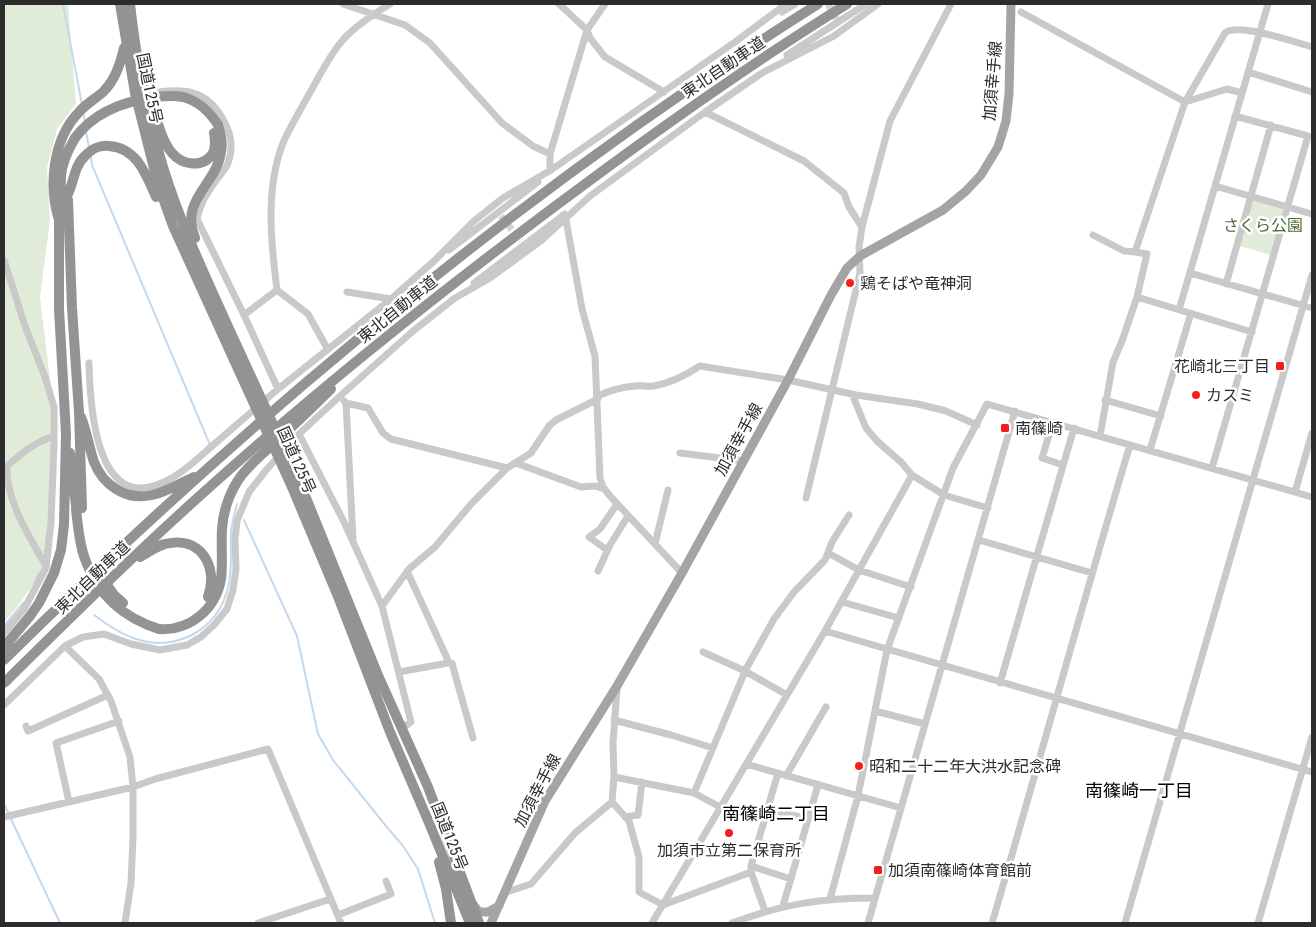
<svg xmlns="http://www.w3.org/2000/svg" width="1316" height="927" font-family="'Roboto Condensed','Noto Sans JP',sans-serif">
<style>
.green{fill:#e1ecd8}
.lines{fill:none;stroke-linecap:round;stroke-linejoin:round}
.stream{stroke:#c2d9ee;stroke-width:2}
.minor-tunnel{stroke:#d5d5d5;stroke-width:7;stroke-dasharray:7 3.5;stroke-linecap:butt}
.minor{stroke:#c9c9c9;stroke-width:7}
.major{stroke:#a4a4a4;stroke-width:9}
.highway{stroke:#939393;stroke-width:10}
.highway-bridge{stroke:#939393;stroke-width:10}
.poi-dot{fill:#f41e1d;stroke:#fff;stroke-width:2}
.labels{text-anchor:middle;stroke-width:5;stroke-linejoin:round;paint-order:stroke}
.street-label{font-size:16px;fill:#2c2c2c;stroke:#fff}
.park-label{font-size:16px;fill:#4b6b36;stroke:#fff}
.poi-label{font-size:16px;fill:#2c2c2c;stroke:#fff;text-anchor:start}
.neighbourhood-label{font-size:18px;fill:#000;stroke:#fff}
</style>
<rect width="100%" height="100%" fill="#fff"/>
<path class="green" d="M4,4H68L76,104L57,129L47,168L50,221L40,297L54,413L46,566L17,607L4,622Z
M1255,200L1283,209L1284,211L1271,255L1240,246L1252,202Z"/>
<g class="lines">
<path class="stream" d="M63,4L82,105
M83,112L85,122
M86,132L89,147
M91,157L92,165L210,445
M244,520L297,636L318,734L333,760L386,826L403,846L418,869L435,923
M34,584L39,573
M94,615C106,624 119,633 133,638C175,653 217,631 228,588C233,570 230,549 231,531C232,522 235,513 237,504
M4,626L23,603
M4,804L8,812
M11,819L60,923"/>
<path class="minor-tunnel" d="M828,4L837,20
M501,216L521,241"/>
<path class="minor" d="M343,4L405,25L430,43L502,123L533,146L550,154
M559,4L587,30L590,38L605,57L664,92
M782,12L795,4
M1021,12L1185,102L1227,89L1242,93
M787,55L866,4
M1248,72L1312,92
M147,94C182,87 208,88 225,123C232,137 233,148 228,163C226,169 221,174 217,179C207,194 201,201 197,219L244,315L278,389L391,299L433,262L474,221L503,198L551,170L735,42L786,4
M705,112L804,161L844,193L849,207L862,227
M550,171V154L587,30L605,4
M1215,186L1312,214
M563,215L566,220L582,309L595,356L600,478L603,487L610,496L682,573
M1093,235L1124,251L1135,252
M449,250L538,182
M4,260L25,326L45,377L54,407V445L51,522L46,568L24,609L4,633
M1190,273L1312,308
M474,283L565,214
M1226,284L1271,125
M347,292L391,299
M1137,297L1252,332
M1179,310L1268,4
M244,315L277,290
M327,348L308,314L277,290C271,243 265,189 283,143C291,125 302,107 312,89C321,73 330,55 342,41C355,26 374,14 390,4
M89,363C90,404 95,515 164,482C182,474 197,459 212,446C234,427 256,408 278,389
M852,394L866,428L877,441L901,462L912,475L944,495L988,508
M598,396C610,390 622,387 635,386C641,385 648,387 654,386C671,383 686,375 700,366L788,380L856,395L918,404L946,411L977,425
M1105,400L1161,416
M344,401L346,403L353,539
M346,403L368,408L383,433L391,439L507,468
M1053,422L1042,458L1063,465
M299,434L345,524L382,606L411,722L402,728
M1100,436L1113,362L1122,341L1137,297L1147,254L1135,252L1185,102L1225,33C1238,22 1295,42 1312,47
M1150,450L1191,313
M680,453L744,461
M516,463L581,487L595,486L604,489
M1212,468L1308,136L1235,116
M1295,492L1312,433
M806,498L860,273L859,247L862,227L890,121L951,4
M979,540L1092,573
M655,544L668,490
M607,550L589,537L600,529L617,504
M828,553L859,570L911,587
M46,566C30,538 5,499 7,466C22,453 35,442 54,436
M598,571L610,545L628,516
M842,602L899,618
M382,606L409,569L435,547L472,503L507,468L531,453L549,426L556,420L598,399
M825,631L1312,772
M65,646L99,679L111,701L130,757L133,787V838L131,883L125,923
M703,652L745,671L787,695
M448,663H452L453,667L473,738
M399,672L448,663L447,658L407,571
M1000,683L1074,428
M4,705L65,646L83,637L104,634L131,644L160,650L187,645L201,637L214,625L227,609L233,590L236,569L235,539L237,521L249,492L267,469L299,434L340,396L413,331L455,298L490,278L542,240L590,196L705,112L762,73L834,36L878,4
M875,711L925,724
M614,720L671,735L713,748
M26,726L28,731L108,695
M746,764L901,808
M786,776L826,707
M614,777L694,793L720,807
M694,793L746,669L774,619L794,592L825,560L832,542L849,515
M69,802L56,743L119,721
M612,802L629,821L639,857V892L663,905L751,872
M767,809L808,819
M4,817L133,787L155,779L268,749L341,923
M625,817L638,815L642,782
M758,842L799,852
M751,866L791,879
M504,893L531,884L575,833L612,802L614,777L613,743L617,689
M830,899L858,796L887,650L953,468L987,404L1312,497
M783,906L818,785
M765,911L751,872V866L778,773
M338,915L391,894L386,881
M258,923L330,899
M652,923L825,631L912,475
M732,923C783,904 821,898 875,898
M868,923L1015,411
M992,923C1039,764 1082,604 1130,445
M1125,923L1312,275
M1258,923L1312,737"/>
<path class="major" d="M472,903L479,912H488L499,906
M491,923L545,801L617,686L682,573L788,380L831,295L847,268L860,256L943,210L966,191L981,175L998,147L1006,121L1009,94L1011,4"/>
<path class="highway" d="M120,4L135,93L158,184L173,226L234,360
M130,4C136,59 147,114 163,167C183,232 214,295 242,357
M158,124C161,134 165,145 172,153C182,165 203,169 213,153C216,147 215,139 214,133
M68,194C74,182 74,166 85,156C91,149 100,145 109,146C137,148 146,174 156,197
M68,200L72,308L79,412L82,508
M59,220C48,185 53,139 79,112C86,104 95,99 103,92C115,80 120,65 124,48
M195,238C179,200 217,184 221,152C223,143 221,134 218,125
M81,417C87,432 89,447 94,462C103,485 126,501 152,495C166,492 180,483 194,477
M70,453L76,506
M300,483L377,673L428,787L479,923
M292,487L337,594L390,732L430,825L470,923
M140,557C148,553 156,546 165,544C200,535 219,566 208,597
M159,629C190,631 216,609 221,579C223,563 221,546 222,529C223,511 230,491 241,476C252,462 266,451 279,439C297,422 314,406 331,389
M4,647L30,616L39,603L54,573L61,550L64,525L66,434L59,309V221C63,206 60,192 61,176C62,162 68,150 75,138
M4,660C252,415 523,190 818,4
M4,683C72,616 141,548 213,484C338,372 469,269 604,170C683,112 763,56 847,4
M439,862L446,889L451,923"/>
<path class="highway-bridge" d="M75,138C94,112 125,101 156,97C164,96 174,95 183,97C198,101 210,112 218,125
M242,357L300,483
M234,360L292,487
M76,509C78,526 79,543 85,559C97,595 124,618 159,629
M102,578L114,595L123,603"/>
</g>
<g class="poi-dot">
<circle cx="850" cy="283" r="5"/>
<rect x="1275" y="361" width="10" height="10" rx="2.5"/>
<circle cx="1196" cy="395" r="5"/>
<rect x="1000" y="423" width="10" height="10" rx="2.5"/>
<circle cx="859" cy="766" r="5"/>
<circle cx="729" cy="833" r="5"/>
<rect x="873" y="865" width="10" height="10" rx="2.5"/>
</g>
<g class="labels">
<g class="street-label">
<text transform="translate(723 67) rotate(-34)" y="6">東北自動車道</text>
<text transform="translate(992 81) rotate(-85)" y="6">加須幸手線</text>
<text transform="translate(150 88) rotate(78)" y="6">国道125号</text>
<text transform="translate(397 309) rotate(-39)" y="6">東北自動車道</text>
<text transform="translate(738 439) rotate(-61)" y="6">加須幸手線</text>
<text transform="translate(297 460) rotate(66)" y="6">国道125号</text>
<text transform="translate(92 577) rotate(-44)" y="6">東北自動車道</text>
<text transform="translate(537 790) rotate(-62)" y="6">加須幸手線</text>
<text transform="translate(450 836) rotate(68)" y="6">国道125号</text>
</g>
<g class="park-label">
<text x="1263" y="231">さくら公園</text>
</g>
<g class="poi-label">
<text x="860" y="289">鶏そばや竜神洞</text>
<text x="1270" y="372" text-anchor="end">花崎北三丁目</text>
<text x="1206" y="401">カスミ</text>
<text x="1015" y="434">南篠崎</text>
<text x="869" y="772">昭和二十二年大洪水記念碑</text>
<text x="729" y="856" text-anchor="middle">加須市立第二保育所</text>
<text x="888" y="876">加須南篠崎体育館前</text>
</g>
<g class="neighbourhood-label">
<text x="1139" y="797">南篠崎一丁目</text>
<text x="776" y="820">南篠崎二丁目</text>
</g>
</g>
<rect width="1316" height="927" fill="none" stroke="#2c2c2c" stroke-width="10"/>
</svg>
